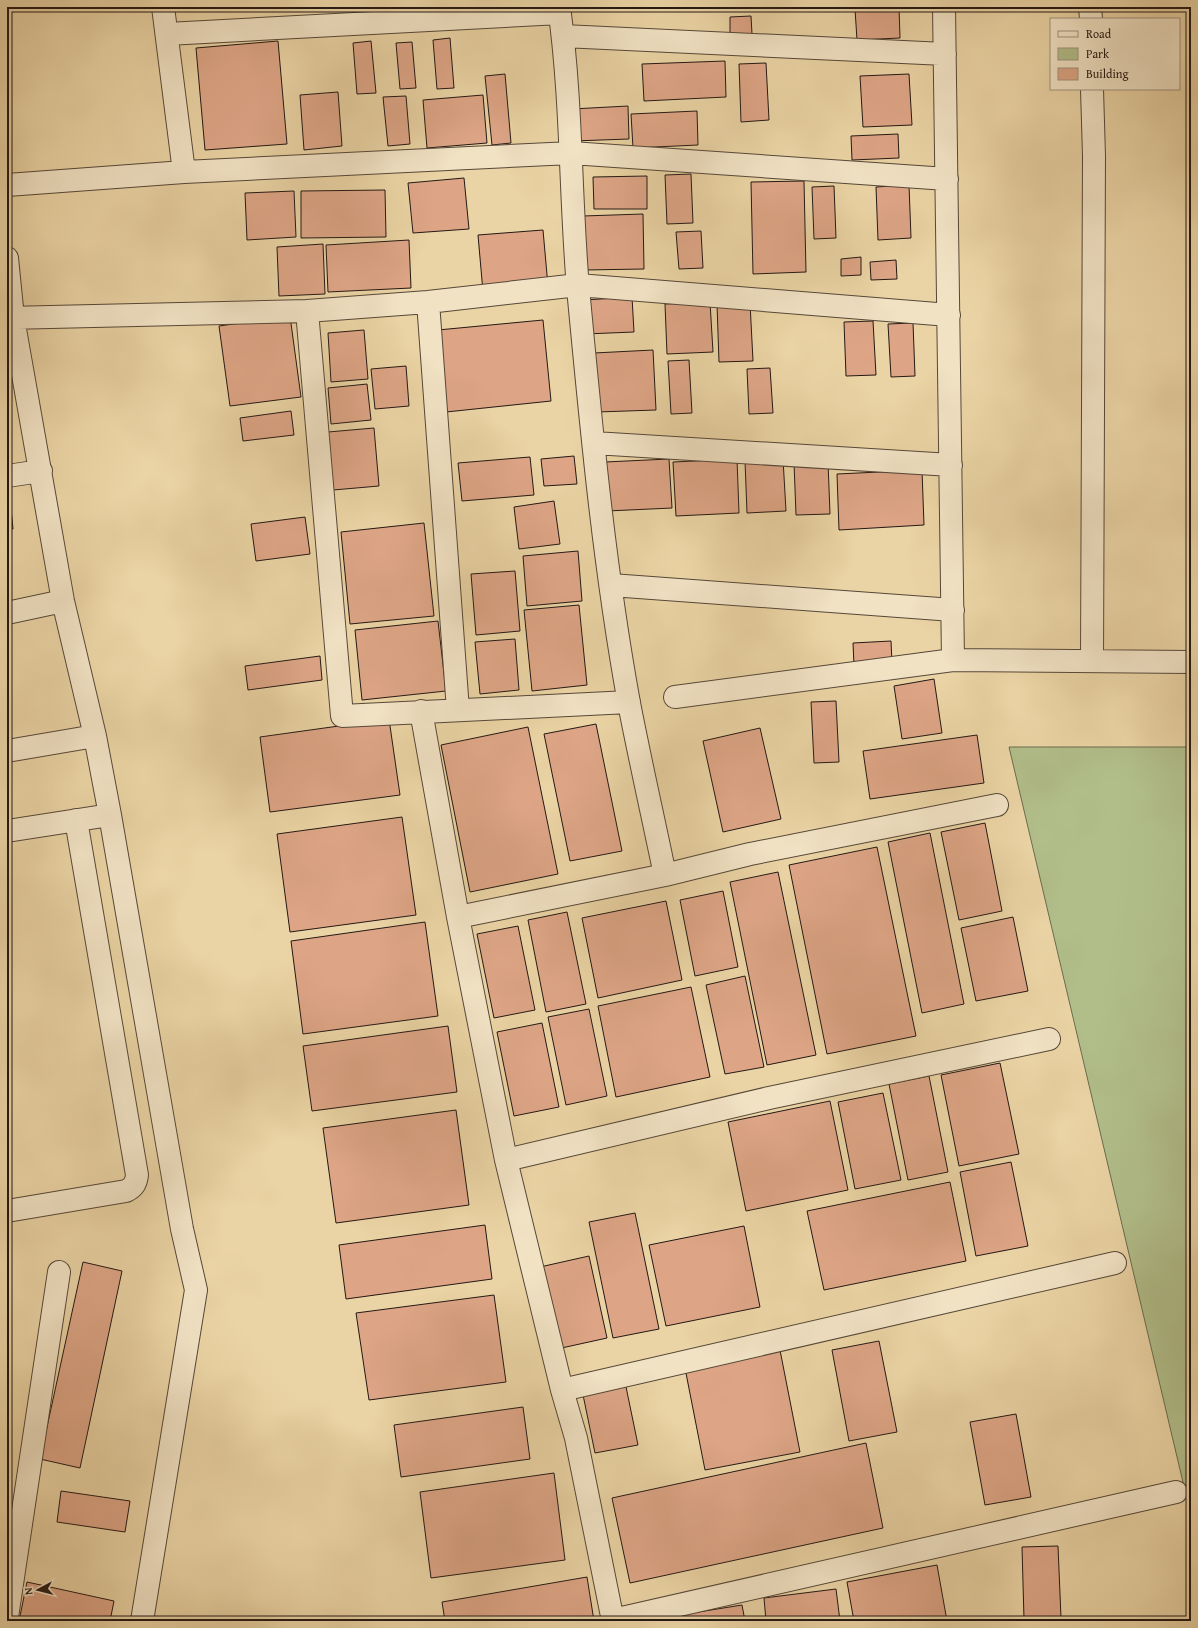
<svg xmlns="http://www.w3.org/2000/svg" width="1198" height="1628" font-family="'Gentium Book Plus',serif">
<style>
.green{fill:#b1be8a;stroke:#6a6c4f}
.building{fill:#dda586;stroke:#241914}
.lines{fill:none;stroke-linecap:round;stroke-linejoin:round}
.minor-casing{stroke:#564838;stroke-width:24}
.minor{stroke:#f1e2c4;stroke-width:22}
</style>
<rect width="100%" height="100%" fill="#ead3a4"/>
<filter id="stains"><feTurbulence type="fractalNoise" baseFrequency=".005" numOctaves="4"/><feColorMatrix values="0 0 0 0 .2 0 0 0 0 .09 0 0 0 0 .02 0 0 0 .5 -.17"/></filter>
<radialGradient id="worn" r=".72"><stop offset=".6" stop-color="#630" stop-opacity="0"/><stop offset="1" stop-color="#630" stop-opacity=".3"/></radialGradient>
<path class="green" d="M1009,747H1191V1516Z"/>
<path class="building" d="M190,7H236L190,11Z
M899,7L900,38L857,40L855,9Z
M751,16L752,34L730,35V17Z
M450,38L454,88L437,89L433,40Z
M278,41L287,144L205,150L196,48Z
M371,41L376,93L357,94L353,43Z
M412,42L416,88L400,89L396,43Z
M725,61L726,97L644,101L642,64Z
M766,63L769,120L741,122L739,64Z
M505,74L511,143L492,145L485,76Z
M909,74L912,125L863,127L860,76Z
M338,92L342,146L304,150L300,95Z
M483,95L487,143L427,148L423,100Z
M406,96L410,144L388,146L383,97Z
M628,106L629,139L573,141L572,109Z
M697,111L698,145L633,148L631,114Z
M898,134L899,158L852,160L851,136Z
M691,174L693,223L667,224L665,175Z
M647,176V209H594L593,177Z
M464,178L469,229L413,233L408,183Z
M804,181L806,272L753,274L751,182Z
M909,185L911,238L878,240L876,187Z
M834,186L836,238L814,239L812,187Z
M385,190L386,237L301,238V191Z
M294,191L296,237L247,240L245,193Z
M643,214L644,269L584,270L583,216Z
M543,230L548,286L483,292L478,235Z
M701,231L703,268L679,269L676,232Z
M409,240L411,288L328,292L326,245Z
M323,244L325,294L279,296L277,247Z
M861,257V275L841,276V259Z
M896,260L897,279L871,280L870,262Z
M632,297L634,332L585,334L584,300Z
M710,302L713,352L667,354L665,304Z
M750,303L753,361L719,362L717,304Z
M290,316L301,397L230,406L219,326Z
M543,320L551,401L446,412L438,330Z
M873,321L876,375L846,376L844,322Z
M913,323L915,376L891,377L888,324Z
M364,330L368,379L331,382L328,333Z
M653,350L656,410L597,412L594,353Z
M689,360L692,413L671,414L668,361Z
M406,366L409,406L375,409L371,369Z
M770,368L773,413L749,414L747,369Z
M367,384L371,420L331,424L328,388Z
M291,411L294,435L243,441L240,418Z
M374,428L379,486L333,490L328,432Z
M574,456L577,484L544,486L541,459Z
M530,457L534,495L462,501L458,463Z
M669,459L672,508L607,511L605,462Z
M737,459L739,513L676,516L673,462Z
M783,459L786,511L747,513L745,461Z
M828,462L830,514L796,515L794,463Z
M922,470L924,525L839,530L837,474Z
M554,501L560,544L519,549L514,507Z
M7,509H11L13,529H7Z
M305,517L310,554L256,561L251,524Z
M424,523L434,616L350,624L341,532Z
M578,551L582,601L527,606L523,556Z
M515,571L520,631L476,635L471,574Z
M579,605L587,685L532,691L524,610Z
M438,621L446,691L362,700L355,630Z
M515,639L519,690L480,694L475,642Z
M891,641L892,663L854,665L853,643Z
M320,656L322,680L248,690L245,666Z
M934,679L942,733L902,739L894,686Z
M836,701L839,762L814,763L811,702Z
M389,719L400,795L270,812L260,737Z
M596,724L622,851L570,861L544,734Z
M528,727L558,874L470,892L441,745Z
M760,728L781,819L723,832L703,741Z
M977,735L984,783L870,799L863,751Z
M402,817L416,915L290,932L277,834Z
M985,823L1002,911L959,920L941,832Z
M930,833L964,1004L922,1013L888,842Z
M877,847L916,1036L827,1054L789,865Z
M778,872L816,1055L767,1065L730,882Z
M723,891L738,967L695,976L680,900Z
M666,901L682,980L598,998L582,918Z
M567,912L586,1004L546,1012L528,920Z
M1013,917L1028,991L976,1001L961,928Z
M425,922L438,1016L303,1034L291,941Z
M518,926L535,1010L494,1018L477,934Z
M745,976L764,1067L725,1074L706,985Z
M691,987L710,1077L616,1097L598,1006Z
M589,1009L607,1096L566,1105L548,1017Z
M542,1023L559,1107L514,1116L497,1032Z
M448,1026L457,1092L312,1111L303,1046Z
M1000,1063L1019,1154L959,1166L941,1075Z
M929,1076L948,1172L908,1180L889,1084Z
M883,1093L901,1180L855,1189L838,1102Z
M830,1101L848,1190L746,1211L728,1122Z
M456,1110L469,1205L336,1223L323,1128Z
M1011,1162L1028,1246L976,1256L960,1172Z
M950,1182L966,1261L824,1290L807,1211Z
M635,1213L659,1329L613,1338L589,1222Z
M485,1225L492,1279L346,1299L339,1245Z
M744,1226L760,1307L666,1326L649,1245Z
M589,1256L607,1338L557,1349L540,1267Z
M83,1262L122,1271L80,1468L40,1459Z
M494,1295L506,1382L369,1400L356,1313Z
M879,1341L897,1432L849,1441L832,1350Z
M779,1345L800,1452L705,1470L684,1363Z
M625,1382L638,1445L595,1453L582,1390Z
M523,1407L530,1459L401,1477L394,1425Z
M1016,1414L1031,1497L985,1505L970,1422Z
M866,1443L883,1528L630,1583L612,1498Z
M554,1473L565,1560L431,1578L420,1492Z
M61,1491L130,1501L125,1532L57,1522Z
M1058,1546L1061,1618L1024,1619L1022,1547Z
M937,1565L947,1621H854L847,1582Z
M587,1577L594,1621H445L442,1602Z
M27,1582L114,1601L110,1621H19Z
M836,1589L840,1621H766L764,1598Z
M742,1605L745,1621H642Z"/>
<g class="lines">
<g class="minor-casing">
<path id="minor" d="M163,7L184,172L571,153L947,179
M559,7C572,100 570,195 578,288C591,426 604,566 629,703C640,760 653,817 665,875L750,854L997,805
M944,7L953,660
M1090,7L1091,19
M167,34L560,13
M563,36L945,54
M7,185L184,172
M7,258L13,318L63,601L95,736L110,815L182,1229L196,1290L142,1621
M428,302L458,710
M307,311L342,716L629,702
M7,318L307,311L428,302L578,285L949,315
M594,443L951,465
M7,476L41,471
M611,585L953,610
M7,613L63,601
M1092,661L1094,156L1092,89
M675,697L953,660L1191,662
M421,711L458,917L506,1160L562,1390L576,1438L613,1621
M7,751L95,736
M7,831L110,815
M458,917L665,875
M506,1160L769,1098L1049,1039
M7,1211L126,1191C134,1187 136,1183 137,1175L76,820
M562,1390L1115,1263
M7,1617L59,1272
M613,1620L1176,1492"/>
</g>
<use href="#minor" class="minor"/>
</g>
<rect width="1198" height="1628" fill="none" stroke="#ead3a4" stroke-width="24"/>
<rect x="8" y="8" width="1182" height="1612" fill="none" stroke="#241914" stroke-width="2"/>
<rect x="12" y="12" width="1174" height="1604" fill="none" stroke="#241914"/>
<rect x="1050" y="18" width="130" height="72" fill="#f1e2c4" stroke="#9f927e"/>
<rect x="1058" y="31" width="20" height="6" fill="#f1e2c4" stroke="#9f927e"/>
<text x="1086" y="38" font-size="12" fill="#241914">Road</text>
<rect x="1058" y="48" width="20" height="12" fill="#b1be8a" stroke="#9f927e"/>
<text x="1086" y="58" font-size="12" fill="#241914">Park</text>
<rect x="1058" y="68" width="20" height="12" fill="#dda586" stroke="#9f927e"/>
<text x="1086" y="78" font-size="12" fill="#241914">Building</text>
<g transform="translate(38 1590) rotate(263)" stroke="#f1e2c4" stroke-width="3" paint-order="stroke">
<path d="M0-3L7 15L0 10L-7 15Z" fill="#241914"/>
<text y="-6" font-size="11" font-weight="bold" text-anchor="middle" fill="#241914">N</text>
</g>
<rect width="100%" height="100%" filter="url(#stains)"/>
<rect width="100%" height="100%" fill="url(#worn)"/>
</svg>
